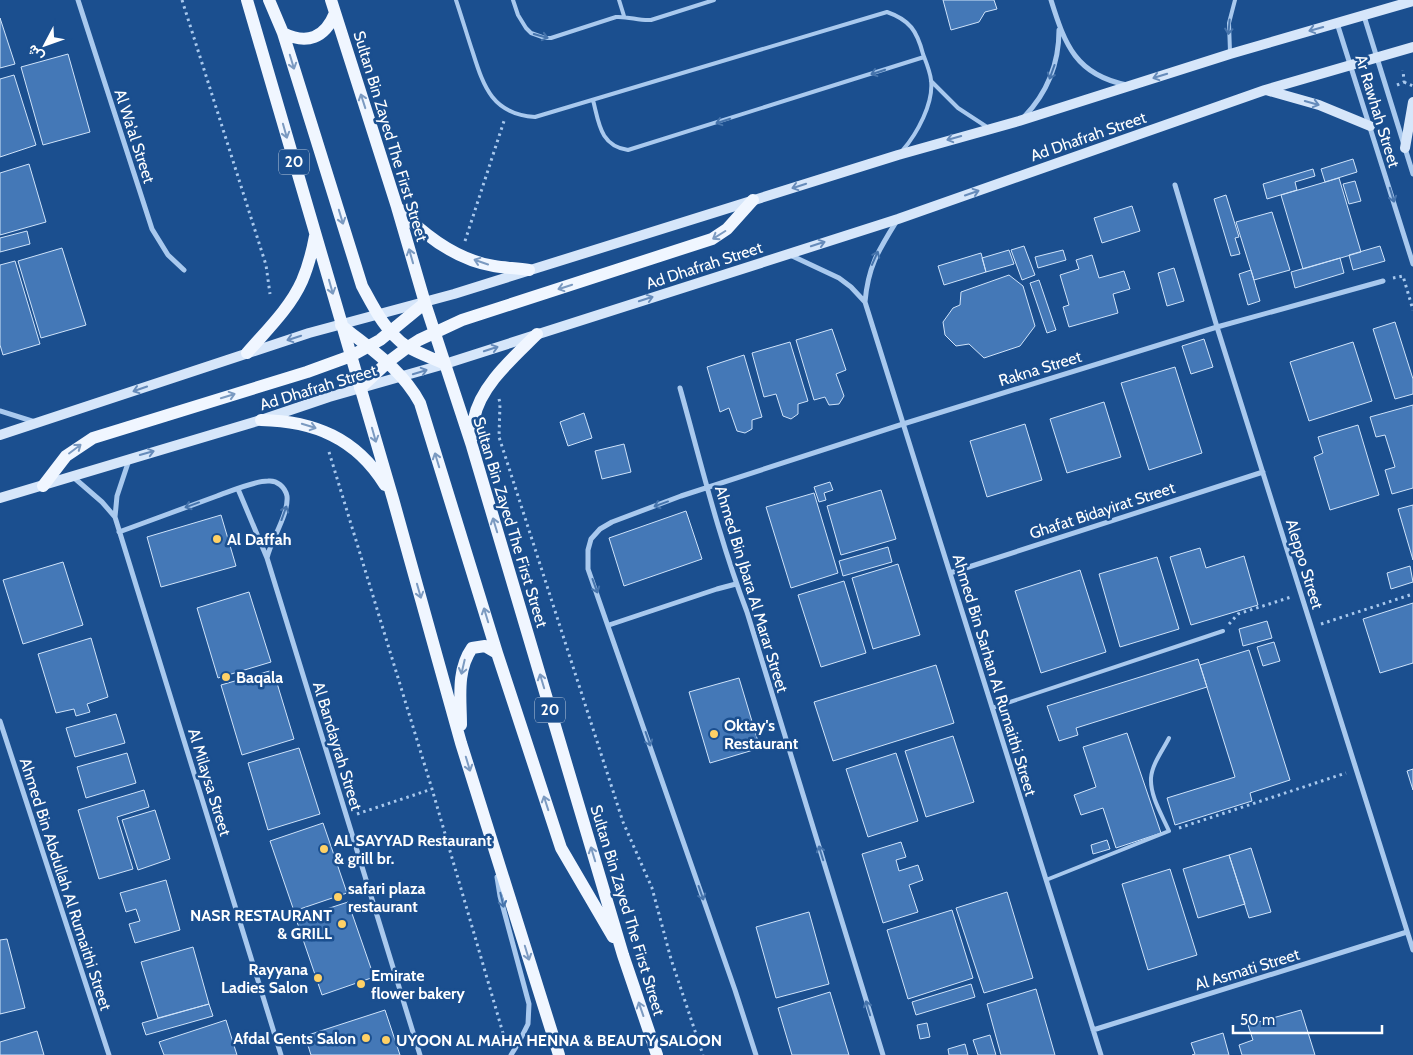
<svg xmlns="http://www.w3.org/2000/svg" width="1413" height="1055" font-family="Cabin,Vazirmatn,sans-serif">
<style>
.building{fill:#4478b7;stroke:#cfe3fa}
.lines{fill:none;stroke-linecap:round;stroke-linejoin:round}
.path{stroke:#a9c9ee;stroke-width:3;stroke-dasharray:2.5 4;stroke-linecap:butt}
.service{stroke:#a9c9ee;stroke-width:4}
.minor{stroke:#a9c9ee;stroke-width:5}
.secondary{stroke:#d6e6fa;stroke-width:10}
.primary{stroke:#f0f6ff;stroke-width:12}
.oneway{stroke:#4674ac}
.oneway2{stroke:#668bba}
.oneway3{stroke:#7b9ac1}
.poi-dot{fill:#ffd166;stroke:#1b4f8f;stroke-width:2}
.labels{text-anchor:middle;stroke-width:5;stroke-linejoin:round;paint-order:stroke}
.shield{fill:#1b4f8f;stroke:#bbcadd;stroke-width:1}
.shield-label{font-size:15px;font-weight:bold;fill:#fff}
.street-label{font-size:16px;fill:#fff;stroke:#1b4f8f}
.poi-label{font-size:16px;font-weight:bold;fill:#fff;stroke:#1b4f8f;text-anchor:start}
</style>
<rect width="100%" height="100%" fill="#1b4f8f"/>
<path class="building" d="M943,0H994L997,9L985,12L979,22L951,30Z
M0,18L15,64L0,68Z
M68,54L90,132L43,145L21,67Z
M14,75L36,145L0,157V79Z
M1353,159L1357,172L1325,182L1321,169Z
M29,164L46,222L0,235V173Z
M1313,169L1315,176L1295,182L1297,190L1267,199L1263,184Z
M1339,178L1361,252L1303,269L1281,195Z
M1355,181L1361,201L1349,204L1343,184Z
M1226,195L1239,237L1235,238L1240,254L1231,256L1214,199Z
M1132,206L1140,231L1102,243L1094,218Z
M1272,212L1290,270L1254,280L1236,222Z
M27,231L30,244L0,252V238Z
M1024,246L1035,275L1022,280L1011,250Z
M1380,246L1385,261L1353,270L1349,255Z
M62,248L86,325L41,338L18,261Z
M1009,250L1014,264L986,272L982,258Z
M1063,250L1066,260L1038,268L1035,257Z
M981,253L986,272L944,285L938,266Z
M1092,255L1099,278L1124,271L1130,289L1113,294L1118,313L1069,327L1063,307L1069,305L1060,275L1079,269L1076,260Z
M1340,258L1344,273L1295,288L1291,272Z
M15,261L40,344L3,355L0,345V265Z
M1174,268L1184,301L1167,306L1158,273Z
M1251,270L1260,301L1248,305L1239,274Z
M1009,275L1023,286L1035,326L1020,346L984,358L969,344L956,346L945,335L943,322L953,308L960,305L961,292Z
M1039,280L1056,330L1047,333L1030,283Z
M1395,322L1413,379V394L1395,399L1373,329Z
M832,329L846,370L836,374L844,396L839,404L829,405L825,397L814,400L796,340Z
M1204,339L1213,367L1191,374L1182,346Z
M790,342L808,401L798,404V414L791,419L783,416L776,394L764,397L752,353Z
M1353,342L1372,401L1309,421L1290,362Z
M744,355L762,417L752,420V429L745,433L737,431L729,408L720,412L707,367Z
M1175,367L1202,453L1149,470L1121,383Z
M1104,402L1121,457L1067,473L1050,419Z
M1413,405V488L1392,494L1385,470L1395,467L1385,435L1376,437L1370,417Z
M584,413L592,438L568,446L560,422Z
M1025,424L1042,480L987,497L970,441Z
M1358,425L1379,495L1330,510L1314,457L1323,453L1318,437Z
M624,444L631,472L602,479L595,451Z
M830,482L833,490L824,493L826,500L819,502L814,487Z
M881,490L896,539L841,555L827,506Z
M814,493L838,573L791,588L766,507Z
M1413,505V560L1398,509Z
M686,511L702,559L624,586L609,538Z
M221,515L236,566L161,587L147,537Z
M888,547L892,562L843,576L839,561Z
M1200,548L1206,568L1244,556L1258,605L1191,625L1170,557Z
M1157,557L1179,629L1120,647L1099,574Z
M63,562L83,625L23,644L3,580Z
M898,564L920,635L873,649L852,578Z
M1410,566L1413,582L1391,589L1387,573Z
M1080,570L1106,652L1041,673L1015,591Z
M844,581L866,653L821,667L798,595Z
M249,592L271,662L218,678L197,608Z
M1413,603V663L1380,673L1363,619Z
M1267,621L1272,638L1243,646L1239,629Z
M91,638L108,697L87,704L90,712L76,716L74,709L56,713L38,654Z
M1274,642L1280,661L1263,666L1257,647Z
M1249,650L1290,780L1250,793L1252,801L1175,825L1167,798L1235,777L1200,665Z
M1198,659L1207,687L1076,728L1078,735L1059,741L1047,706Z
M936,665L954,723L833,761L814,702Z
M273,670L294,739L242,755L221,685Z
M739,678L760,748L710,763L689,692Z
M116,714L125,743L75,757L66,728Z
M1127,733L1161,833L1116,848L1103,808L1081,815L1074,795L1096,787L1083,747Z
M953,736L974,802L926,817L905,751Z
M299,748L320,814L268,830L248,763Z
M127,753L136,783L86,798L77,767Z
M896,753L918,821L868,837L846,769Z
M1413,769V790L1407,771Z
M144,790L149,807L117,817L133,869L99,879L78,810Z
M155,810L170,859L138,870L122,820Z
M323,823L347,893L294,911L270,841Z
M1107,840L1110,849L1093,854L1091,845Z
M901,842L906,857L896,860L899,871L918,865L923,880L909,885L918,912L883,923L862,854Z
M1251,848L1271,912L1249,918L1229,855Z
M1229,855L1245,904L1198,918L1183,869Z
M1170,869L1197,955L1148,970L1122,884Z
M166,880L180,930L135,943L129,924L140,921L136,909L126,912L120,893Z
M1007,892L1033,978L984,993L956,908Z
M348,902L374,977L322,995L296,919Z
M952,910L973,978L908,999L887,930Z
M809,912L829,984L776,998L756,927Z
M7,939L25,1008L0,1014V940Z
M193,947L209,1004L158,1018L141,962Z
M971,984L975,997L916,1015L912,1002Z
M1036,989L1055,1055H1001L987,1004Z
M830,992L849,1055H792L778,1008Z
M209,1004L213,1016L146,1035L142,1023Z
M385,1010L400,1055H311L305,1036Z
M1301,1010L1315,1055H1242L1239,1045L1253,1040L1248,1025Z
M226,1020L237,1055H164L159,1042Z
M927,1023L930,1037L920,1039L917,1025Z
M37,1031L44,1055H0V1042Z
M1223,1033L1229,1055H1192L1195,1054L1191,1043Z
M990,1035L996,1055H978L973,1040Z
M965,1044L968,1055H949L948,1049Z"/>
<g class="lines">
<path class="path" d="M182,0L266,265L270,294
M1404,82L1413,86
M1397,85L1404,82L1403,70
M465,241L504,121
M1393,278L1403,276L1413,310
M499,399L500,403L499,437L623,822L652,888L671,959L703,1055
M329,452L432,789L505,1040
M1229,624L1238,614L1291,597
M1321,624L1413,594
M357,814L432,789
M1179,828L1346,773"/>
<path class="service" d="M456,0C462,18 467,35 473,53C484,88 493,114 535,117L887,12C910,20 917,31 923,54C926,62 930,71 931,80C934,103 917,134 902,151
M513,0L518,15L526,28L531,33L545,38H551L616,17C628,16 639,21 651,20L714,0
M619,0L624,16
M1230,52L1229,23L1235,0
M931,81L958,108L987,127
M593,100C599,123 600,146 628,150L924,57
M992,708L1223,631
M1046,880L1169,831C1162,815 1150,796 1151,778C1152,764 1163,750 1169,738"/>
<path class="minor" d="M78,0L152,229L168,255L184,270
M1051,0C1065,45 1076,75 1127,85
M1364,16L1413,174
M1337,23L1413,264
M1024,117C1048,92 1059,64 1059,30
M1175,185L1217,327L1413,950
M896,222C878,251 868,267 865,302L1101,1055
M790,255L839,278L851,287L865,302
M680,388C701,463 719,539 747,612L883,1055
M0,411L35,422
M129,460L117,496L115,517L281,1055
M72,476L102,502L115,517
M238,489L267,558L420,1055
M119,532C152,520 184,508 217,496C231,491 254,481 268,481C277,480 285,487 287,496C289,514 271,540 267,558
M950,573L1263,472
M609,625L717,589L736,584
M0,721L109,1055
M497,877L500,896L529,1004L528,1024L519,1042L511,1055
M1093,1030L1407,932
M756,1055L735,990L588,569V550L591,539L600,529L612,522L681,496L903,424L1217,327L1383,281"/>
<path class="secondary" d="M1266,90L1319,105L1370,126
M1405,148L1413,102
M0,435L309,333L454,294L898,155L1019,121L1230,54L1413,1
M0,498L261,420L329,397L445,364L898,219L1265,90L1413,47"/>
<path class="primary" d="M247,0L393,499L461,743L559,1055
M269,0L283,33L362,286C374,308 385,331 406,346C418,353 432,358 445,364
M331,0L397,207L425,303L472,446L623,955L657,1055
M283,33C307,45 325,38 335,13
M399,209C425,236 456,260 494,266C505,268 517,268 529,270
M341,325C370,349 401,368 420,403L497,653L561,848L613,937
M247,353C266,331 290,308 302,281C308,267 312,252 315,236
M360,388L388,362L408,347L419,340L462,320L712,239L727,229L753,200
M261,420C314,421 356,438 385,485
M472,438C473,432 473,425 474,419C480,386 514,357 537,334
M43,486L66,456L93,438L307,372L351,356L380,340L425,303
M461,725C461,699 456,671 472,648L485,646L497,653"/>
</g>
<defs><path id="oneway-shaft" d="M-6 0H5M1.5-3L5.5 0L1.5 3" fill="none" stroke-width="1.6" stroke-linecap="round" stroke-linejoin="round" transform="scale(1.25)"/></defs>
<g class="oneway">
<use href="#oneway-shaft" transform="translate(1229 27) rotate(95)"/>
<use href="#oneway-shaft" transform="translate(541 36) rotate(16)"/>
<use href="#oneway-shaft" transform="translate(878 72) rotate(162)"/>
<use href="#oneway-shaft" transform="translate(1052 72) rotate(110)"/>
<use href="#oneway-shaft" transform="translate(723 121) rotate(162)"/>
<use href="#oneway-shaft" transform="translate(1392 195) rotate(73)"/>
<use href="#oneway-shaft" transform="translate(875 258) rotate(-66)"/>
<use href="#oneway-shaft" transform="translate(661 504) rotate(160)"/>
<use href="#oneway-shaft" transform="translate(192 505) rotate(160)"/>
<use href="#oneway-shaft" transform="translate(284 513) rotate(-70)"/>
<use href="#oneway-shaft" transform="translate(595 586) rotate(70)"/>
<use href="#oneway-shaft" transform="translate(648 739) rotate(71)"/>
<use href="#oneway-shaft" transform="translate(821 853) rotate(-107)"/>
<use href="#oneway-shaft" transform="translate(701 893) rotate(71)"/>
<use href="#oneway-shaft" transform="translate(502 900) rotate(77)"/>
<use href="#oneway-shaft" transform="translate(868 1008) rotate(-107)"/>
</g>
<g class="oneway2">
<use href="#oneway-shaft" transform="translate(1316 29) rotate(164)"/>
<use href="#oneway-shaft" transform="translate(1160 76) rotate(163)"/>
<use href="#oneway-shaft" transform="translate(1312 103) rotate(16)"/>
<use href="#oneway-shaft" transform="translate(954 138) rotate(164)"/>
<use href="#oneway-shaft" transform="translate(799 186) rotate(162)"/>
<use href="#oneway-shaft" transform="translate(972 193) rotate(-19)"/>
<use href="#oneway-shaft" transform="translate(818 244) rotate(-18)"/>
<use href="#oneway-shaft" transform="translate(646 299) rotate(-18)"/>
<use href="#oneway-shaft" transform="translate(294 338) rotate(162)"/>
<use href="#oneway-shaft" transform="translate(491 349) rotate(-18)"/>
<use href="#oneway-shaft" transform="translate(420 372) rotate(-17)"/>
<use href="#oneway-shaft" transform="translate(140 389) rotate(161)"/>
<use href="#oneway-shaft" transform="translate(147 453) rotate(-16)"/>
</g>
<g class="oneway3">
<use href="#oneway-shaft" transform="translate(292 62) rotate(73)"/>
<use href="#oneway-shaft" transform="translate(363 101) rotate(-108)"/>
<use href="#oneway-shaft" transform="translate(285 131) rotate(74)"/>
<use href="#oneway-shaft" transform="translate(341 217) rotate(73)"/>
<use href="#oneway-shaft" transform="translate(719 235) rotate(148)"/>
<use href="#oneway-shaft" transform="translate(411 256) rotate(-106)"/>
<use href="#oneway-shaft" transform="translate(481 262) rotate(-161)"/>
<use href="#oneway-shaft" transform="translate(331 287) rotate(74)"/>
<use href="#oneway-shaft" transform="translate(565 287) rotate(162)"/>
<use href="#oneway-shaft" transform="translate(228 396) rotate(-17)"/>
<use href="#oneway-shaft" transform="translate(309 426) rotate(17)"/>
<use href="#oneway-shaft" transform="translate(374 435) rotate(74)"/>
<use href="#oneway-shaft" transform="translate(75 449) rotate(-37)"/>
<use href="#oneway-shaft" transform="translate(437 460) rotate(-107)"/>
<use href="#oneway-shaft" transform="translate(495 525) rotate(-107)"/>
<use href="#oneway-shaft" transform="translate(419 591) rotate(74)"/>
<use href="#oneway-shaft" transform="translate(486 615) rotate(-107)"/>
<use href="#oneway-shaft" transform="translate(463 667) rotate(103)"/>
<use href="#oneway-shaft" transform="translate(542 681) rotate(-107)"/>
<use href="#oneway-shaft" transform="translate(468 764) rotate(73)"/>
<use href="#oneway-shaft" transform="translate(546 803) rotate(-108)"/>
<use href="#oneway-shaft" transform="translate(593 854) rotate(-107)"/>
<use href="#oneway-shaft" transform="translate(527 953) rotate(73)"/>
<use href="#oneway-shaft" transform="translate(641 1009) rotate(-109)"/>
</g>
<g class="poi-dot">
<circle cx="217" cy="539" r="5"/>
<circle cx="226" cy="677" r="5"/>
<circle cx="714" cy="734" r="5"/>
<circle cx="324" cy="849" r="5"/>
<circle cx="338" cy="897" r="5"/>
<circle cx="342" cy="924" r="5"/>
<circle cx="318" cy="978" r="5"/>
<circle cx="361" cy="984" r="5"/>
<circle cx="366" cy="1038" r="5"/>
<circle cx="386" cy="1040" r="5"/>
</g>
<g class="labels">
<g class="shield">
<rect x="279" y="149.5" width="30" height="25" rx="4"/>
<rect x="535" y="697.5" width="30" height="25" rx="4"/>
</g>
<g class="shield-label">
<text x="294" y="167">20</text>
<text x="550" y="715">20</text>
</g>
<g class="street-label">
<text transform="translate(1378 111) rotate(73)" y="6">Ar Rawhah Street</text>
<text transform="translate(135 136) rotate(72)" y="6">Al Wa'al Street</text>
<text transform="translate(391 136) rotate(73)" y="6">Sultan Bin Zayed The First Street</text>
<text transform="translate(1088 136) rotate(-19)" y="6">Ad Dhafrah Street</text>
<text transform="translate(704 265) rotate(-18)" y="6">Ad Dhafrah Street</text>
<text transform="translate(1040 368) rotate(-17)" y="6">Rakna Street</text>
<text transform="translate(318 387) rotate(-17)" y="6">Ad Dhafrah Street</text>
<text transform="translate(1102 510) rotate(-18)" y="6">Ghafat Bidayirat Street</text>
<text transform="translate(511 522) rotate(73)" y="6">Sultan Bin Zayed The First Street</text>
<text transform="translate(1305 564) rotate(73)" y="6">Aleppo Street</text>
<text transform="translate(752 589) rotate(73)" y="6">Ahmed Bin Jbara Al Marar Street</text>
<text transform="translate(995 675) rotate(73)" y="6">Ahmed Bin Sarhan Al Rumaithi Street</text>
<text transform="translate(338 746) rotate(73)" y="6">Al Bandayrah Street</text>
<text transform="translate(210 782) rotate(73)" y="6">Al Milaysa Street</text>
<text transform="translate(66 884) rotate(72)" y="6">Ahmed Bin Abdullah Al Rumaithi Street</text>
<text transform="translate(628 910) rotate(73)" y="6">Sultan Bin Zayed The First Street</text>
<text transform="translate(1247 969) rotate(-17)" y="6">Al Asmati Street</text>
</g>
<g class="poi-label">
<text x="227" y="545">Al Daffah</text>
<text x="236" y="683">Baqala</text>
<text x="724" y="731">Oktay's<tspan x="724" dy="18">Restaurant</tspan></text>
<text x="334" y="846">AL SAYYAD Restaurant<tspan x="334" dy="18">&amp; grill br.</tspan></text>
<text x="348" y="894">safari plaza<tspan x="348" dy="18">restaurant</tspan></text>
<text x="332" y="921" text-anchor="end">NASR RESTAURANT<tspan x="332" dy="18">&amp; GRILL</tspan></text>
<text x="308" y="975" text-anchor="end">Rayyana<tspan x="308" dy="18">Ladies Salon</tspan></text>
<text x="371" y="981">Emirate<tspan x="371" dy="18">flower bakery</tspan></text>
<text x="356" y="1044" text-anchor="end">Afdal Gents Salon</text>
<text x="396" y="1046">UYOON AL MAHA HENNA &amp; BEAUTY SALOON</text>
</g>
</g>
<g transform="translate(45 45) rotate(229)" stroke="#1b4f8f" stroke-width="4" paint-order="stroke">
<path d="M0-4L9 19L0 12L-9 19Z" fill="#ffffff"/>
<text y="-8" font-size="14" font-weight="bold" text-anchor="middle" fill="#ffffff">ش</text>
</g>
<path d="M1233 1025v8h149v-8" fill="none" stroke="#ffffff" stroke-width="2.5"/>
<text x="1240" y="1025" font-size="15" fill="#ffffff" stroke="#1b4f8f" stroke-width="4" paint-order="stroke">50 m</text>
</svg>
